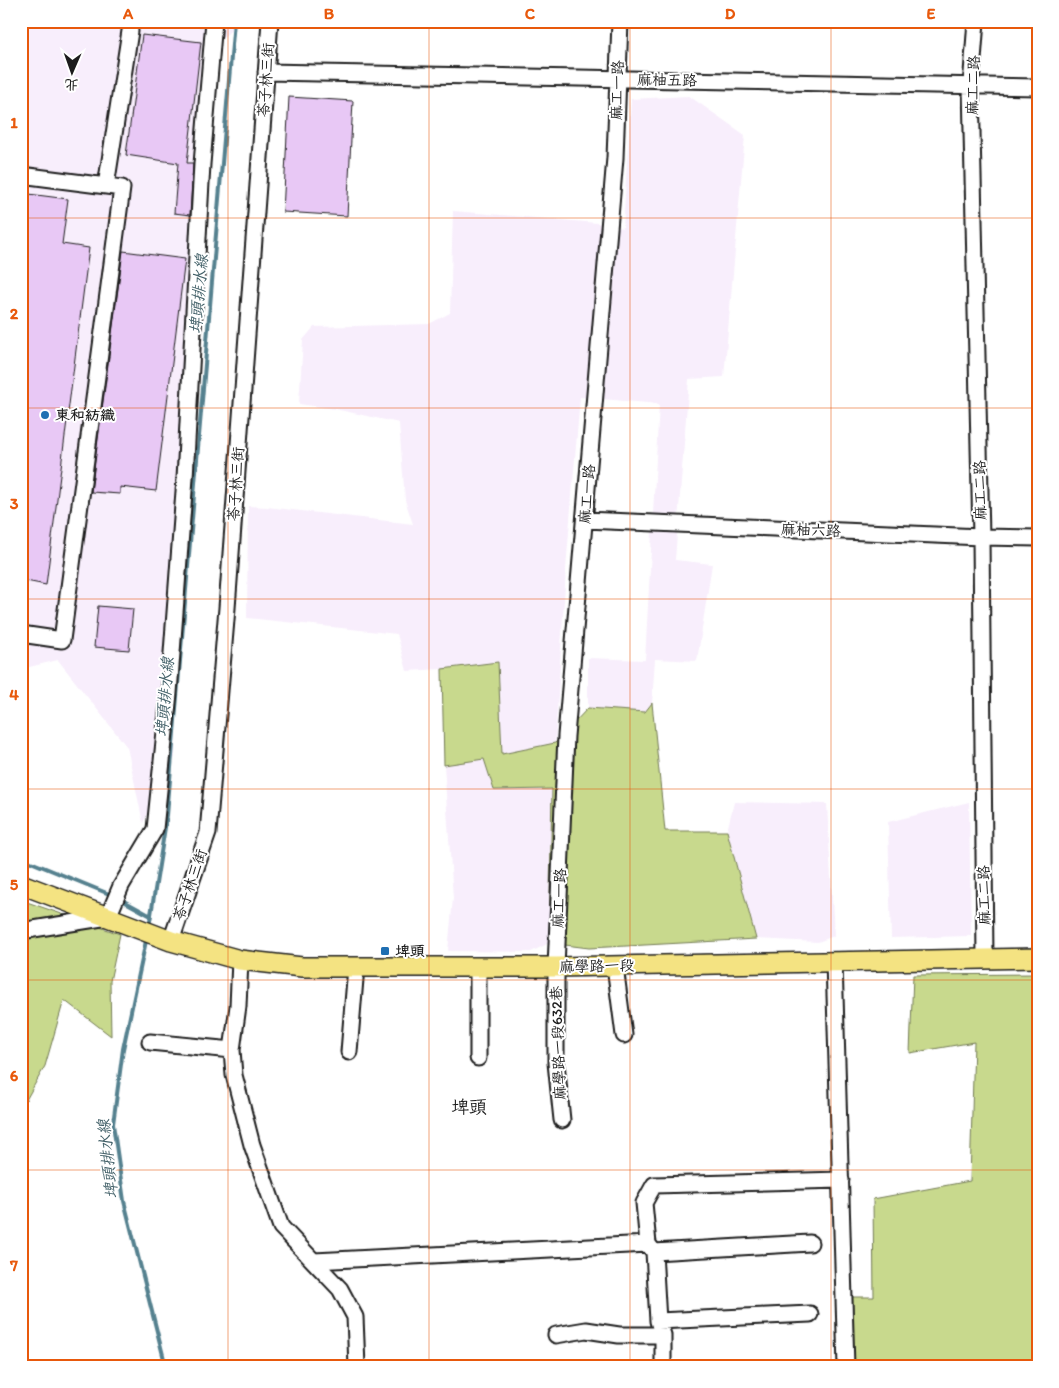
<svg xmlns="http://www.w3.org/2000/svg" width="1059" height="1388" font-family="Itim,'LXGW WenKai TC',sans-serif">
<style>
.built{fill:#f8eefc}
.green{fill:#c8d98d;stroke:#727a54}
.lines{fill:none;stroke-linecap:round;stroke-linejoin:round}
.stream{stroke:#55818f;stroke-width:4}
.building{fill:#e8c8f5;stroke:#1c1c1c}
.minor-casing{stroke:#1c1c1c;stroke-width:19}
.major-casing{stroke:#1c1c1c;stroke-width:22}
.minor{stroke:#fff;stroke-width:15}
.major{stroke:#f4e382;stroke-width:19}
.grid{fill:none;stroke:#e8590c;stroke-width:1;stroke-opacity:0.55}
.poi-dot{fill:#1f6fb2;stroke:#fff;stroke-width:2}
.labels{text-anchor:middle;stroke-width:4;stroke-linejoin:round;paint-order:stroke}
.street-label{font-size:15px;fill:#1c1c1c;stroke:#fff}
.poi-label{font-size:15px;font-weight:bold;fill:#1c1c1c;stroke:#fff;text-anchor:start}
.water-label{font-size:16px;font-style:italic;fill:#426068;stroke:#fff}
.quarter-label{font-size:18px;fill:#1c1c1c;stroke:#fff}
.neatline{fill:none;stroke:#e8590c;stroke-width:2}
.grid-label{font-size:16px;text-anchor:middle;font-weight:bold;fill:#e8590c}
</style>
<rect width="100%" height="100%" fill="#fff"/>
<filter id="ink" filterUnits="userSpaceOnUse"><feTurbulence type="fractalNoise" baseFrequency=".02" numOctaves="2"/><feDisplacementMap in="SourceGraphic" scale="10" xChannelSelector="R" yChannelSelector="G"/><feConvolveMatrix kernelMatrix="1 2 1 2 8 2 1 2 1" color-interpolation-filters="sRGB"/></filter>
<g filter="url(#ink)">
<path class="built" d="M21,21H153L155,27L237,25L216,44L181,478L175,757L143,823L127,747L58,660L21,669Z
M689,96L745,135L724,377L689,379L675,560L712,564L697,661L655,659L652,703L645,712L588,708V658L645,660L659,404L580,397L566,569L555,743L501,754L498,662L442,669L407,671L397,634L247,618L248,506L267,507L413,524L405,500L399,423L335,409L299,404L303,340L314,327L429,324L450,313L453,211L597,223L623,228L631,99Z
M484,759L494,790L552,789L549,943L531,952L448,951L453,898L444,765Z
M734,802L827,804L834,936L818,942L756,939L727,831Z
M969,802L971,936L891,938L888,822Z"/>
<path class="green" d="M153,21H237V25L155,27Z
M498,662L502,754L555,743L588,708L645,712L652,703L665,831H727L756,939L589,948L549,943L552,789L494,790L484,759L444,765L442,669Z
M21,900L120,934L110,981L111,1036L64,1000L45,1066L26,1100L21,1091Z
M1038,974V1367H844V1297H874L873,1199L970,1181L974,1042L910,1053L913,975Z"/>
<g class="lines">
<path class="stream" d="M21,858L114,896
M120,899L151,916
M149,927L167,815L234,21
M147,936L123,1049L113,1124L124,1201L166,1367"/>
</g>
<path class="building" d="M142,35L201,42L187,163H193L190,215L174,213L178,163L126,155Z
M289,97L353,101L347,216L283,212Z
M21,193L68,199L62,244L89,248L46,585L21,580Z
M123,251L185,259L156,491L120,487V494L91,492Z
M98,606L133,609L129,650L94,647Z"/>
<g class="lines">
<g class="minor-casing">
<path id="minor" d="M976,21L971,86L981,537L985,959
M266,72L1038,87
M21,175L122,188L62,640L21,634
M106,186L130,31
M585,520L981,537L1038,538
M21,931L108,917L121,886L155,829L169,693L185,478L202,164L214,21
M171,941L208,833L227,608L270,21
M240,960L238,1006L232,1050L234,1075L252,1145L281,1227L340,1289L355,1317L357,1367
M834,961L846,1367
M615,966L624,1035
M478,967V1058
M150,1042L232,1050
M349,1052L356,967
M562,1120L556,1063V967L566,736L615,158L620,21
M648,1244L644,1203L654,1185L841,1180
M654,1252L810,1243
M314,1261L648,1244L654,1252L658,1321L663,1335V1367
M658,1321L810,1314
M556,1335L586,1330L619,1335H663"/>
</g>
<g class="major-casing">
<path id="major" d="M21,884L171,941L240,960L302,967H556L1038,958"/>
</g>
<use href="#minor" class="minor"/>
<use href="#major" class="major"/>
</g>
</g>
<path class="grid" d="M228,21V1367M429,21V1367M630,21V1367M831,21V1367M21,218H1038M21,408H1038M21,599H1038M21,789H1038M21,980H1038M21,1170H1038"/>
<g class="poi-dot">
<circle cx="45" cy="415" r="5"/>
<rect x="380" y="946" width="10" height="10" rx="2.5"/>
</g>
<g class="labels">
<g class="street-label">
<text transform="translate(266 80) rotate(-86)" y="5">苓子林三街</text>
<text transform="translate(667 80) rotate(1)" y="5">麻柚五路</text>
<text transform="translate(973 85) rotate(-88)" y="5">麻工二路</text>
<text transform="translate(617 90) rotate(-88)" y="5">麻工一路</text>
<text transform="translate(236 484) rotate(-86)" y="5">苓子林三街</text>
<text transform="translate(980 490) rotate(-91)" y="5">麻工二路</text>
<text transform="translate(587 494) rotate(-85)" y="5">麻工一路</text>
<text transform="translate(811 530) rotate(2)" y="5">麻柚六路</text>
<text transform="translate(190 885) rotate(-71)" y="5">苓子林三街</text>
<text transform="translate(984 895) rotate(-91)" y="5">麻工二路</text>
<text transform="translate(559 898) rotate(-87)" y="5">麻工一路</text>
<text transform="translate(597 966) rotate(-1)" y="5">麻學路一段</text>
<text transform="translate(558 1043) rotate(-92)" y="5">麻學路一段632巷</text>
</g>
<g class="poi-label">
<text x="55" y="420">東和紡織</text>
<text x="395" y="956">埤頭</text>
</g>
<g class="water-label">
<text transform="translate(198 294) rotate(-85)" y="6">埤頭排水線</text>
<text transform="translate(164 697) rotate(-85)" y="6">埤頭排水線</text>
<text transform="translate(107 1159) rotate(-96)" y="6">埤頭排水線</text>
</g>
<g class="quarter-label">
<text x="469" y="1113">埤頭</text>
</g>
</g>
<rect width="1059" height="1388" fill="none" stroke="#fff" stroke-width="55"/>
<g transform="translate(72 72) rotate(182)" stroke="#ffffff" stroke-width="4" paint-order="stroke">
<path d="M0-4L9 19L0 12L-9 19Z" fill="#1c1c1c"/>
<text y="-8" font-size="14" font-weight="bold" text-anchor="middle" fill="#1c1c1c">北</text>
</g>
<rect x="28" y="28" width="1004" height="1332" class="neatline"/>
<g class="grid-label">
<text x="128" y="19">A</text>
<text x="329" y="19">B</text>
<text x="530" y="19">C</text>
<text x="730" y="19">D</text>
<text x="931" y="19">E</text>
<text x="14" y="128">1</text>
<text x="14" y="319">2</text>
<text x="14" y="509">3</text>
<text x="14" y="700">4</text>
<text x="14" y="890">5</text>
<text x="14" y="1081">6</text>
<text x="14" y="1271">7</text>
</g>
</svg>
